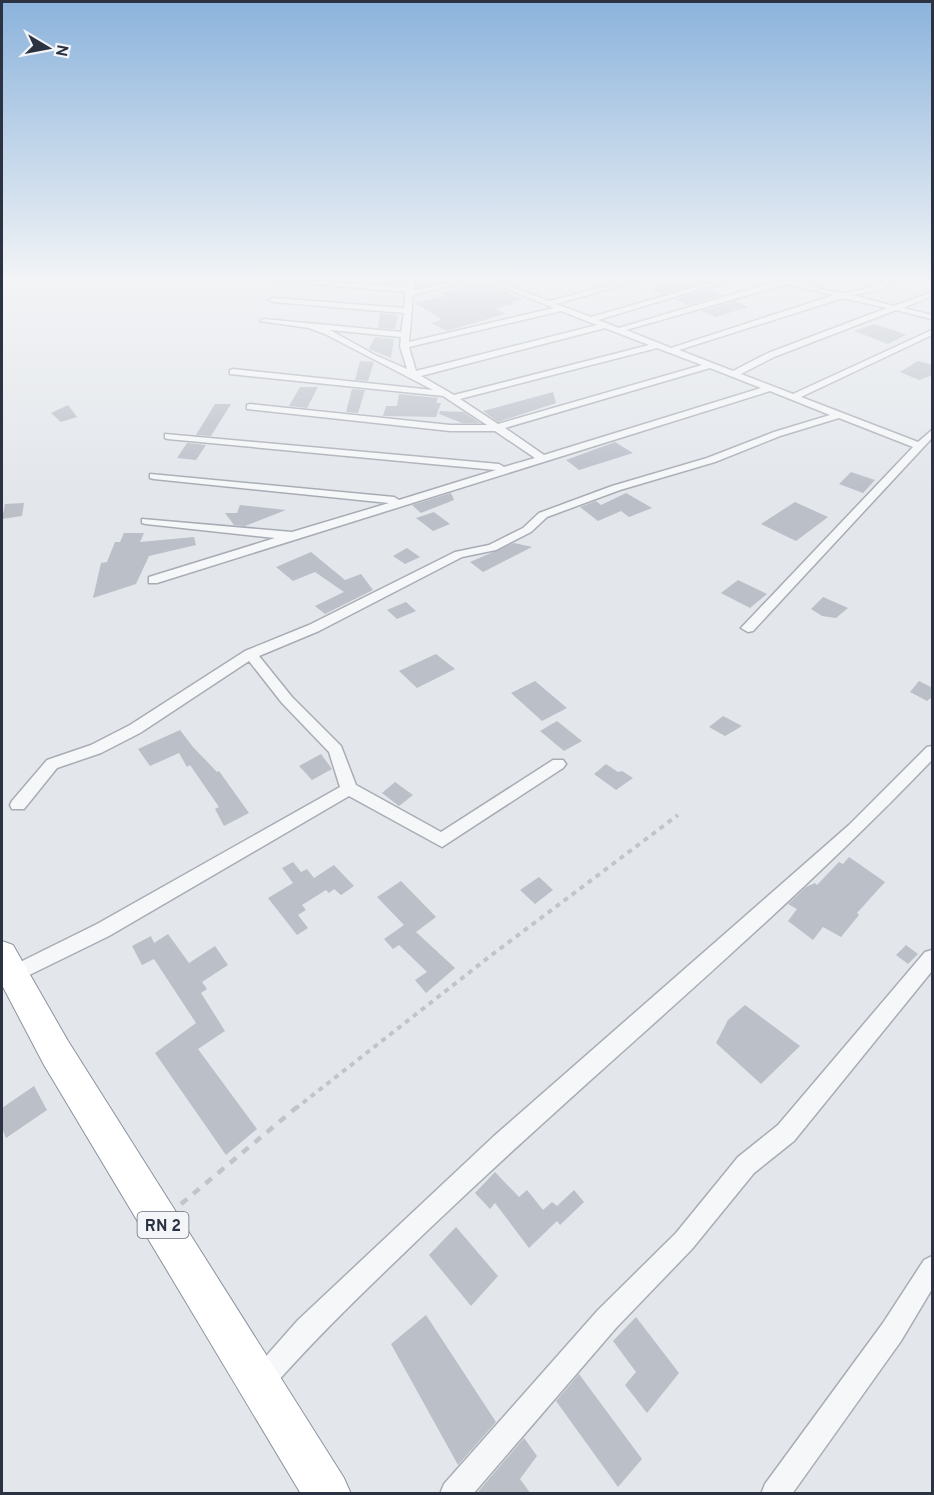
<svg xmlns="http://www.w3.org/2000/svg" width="934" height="1495" font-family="Overpass,sans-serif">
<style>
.building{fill:#bbbfc8}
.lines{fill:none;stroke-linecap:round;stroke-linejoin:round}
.minor-casing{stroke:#a8adb5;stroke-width:3}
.trunk-casing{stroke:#8b93a1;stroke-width:2}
.path-far1{stroke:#c1c4ca;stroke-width:4;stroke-dasharray:5 5;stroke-linecap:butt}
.path{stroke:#c1c4ca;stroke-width:4.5;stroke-dasharray:8 8;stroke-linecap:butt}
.minor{fill:#f6f7f9;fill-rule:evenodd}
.trunk{fill:#fff;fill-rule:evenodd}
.labels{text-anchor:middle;stroke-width:6;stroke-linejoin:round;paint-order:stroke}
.shield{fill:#f3f5f8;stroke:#676d79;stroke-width:1.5}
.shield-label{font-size:16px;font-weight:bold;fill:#2b3343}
</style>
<rect width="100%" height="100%" fill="#e3e6eb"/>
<path class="building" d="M674,281L688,287L662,294L650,289Z
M484,282L522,299L512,302L515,304L496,308L505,314L447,331L431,323L442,320L415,303L446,296L441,293Z
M708,289L722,295L688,305L674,299Z
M735,301L748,307L716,317L701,311Z
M380,313L398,315L395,329L378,328Z
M874,324L893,330L906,335L888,344L854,331Z
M375,337L394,339L391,358L369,349Z
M360,361L374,362L368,381L355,380Z
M918,361L933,365V375L919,380L900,372Z
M300,387H318L307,408L289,406Z
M352,389L365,390L358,413L346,412Z
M553,392L556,403L498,422L483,411Z
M399,394L438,398L436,403H441L436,417L383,416L386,406H397Z
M215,404H231L211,436L196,435Z
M68,405L77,417L61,422L51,413Z
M440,411L464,412L480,423H462L439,414Z
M615,442L633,453L579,470L566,460Z
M187,443L206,445L196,460L177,458Z
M851,472L875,480L863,493L839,484Z
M451,493L454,500L421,513L412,505Z
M626,493L652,508L629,517L621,511L598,521L580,507L596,501L601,505Z
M795,502L828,517L796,541L761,524Z
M24,503L22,516L2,519L5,504Z
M240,505L286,510L245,526L234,525L225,513H237Z
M434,512L450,524L433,531L416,518Z
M124,533H144L140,542L194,537L196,545L149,556L136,584L93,598L101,563L107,562L115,542H120Z
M514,543L532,547L483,572L470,562Z
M407,548L420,557L405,564L393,556Z
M311,552L345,580L361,574L373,590L325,614L315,606L344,592L315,572L293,581L276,567Z
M738,580L767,594L750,608L721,593Z
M823,597L848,608L836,618L822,616L811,609Z
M406,602L416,611L397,619L387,610Z
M436,654L455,669L417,688L399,671Z
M535,681L567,708L542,721L511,693Z
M919,681L933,688V696L927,701L910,692Z
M723,716L742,726L725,736L709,727Z
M557,721L582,741L564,751L540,731Z
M180,730L193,747L217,772L219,771L249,813L224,826L215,809L219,807L190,765L187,767L179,753L150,766L138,749Z
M321,754L332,769L312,780L299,766Z
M606,764L618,772L622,771L633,778L616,790L594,774Z
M395,782L413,795L399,806L382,793Z
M849,857L885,882L857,913L859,915L841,937L823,927L813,940L788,921L797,909L788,904L806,887L815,883L817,885L839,862L843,864Z
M293,862L301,872L307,869L314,878L334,865L354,886L341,895L334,889L329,893L326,890L302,905L306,910L298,915L308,928L297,935L268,898L293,883L282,868Z
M539,877L553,890L535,904L520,890Z
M401,881L436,917L416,932L455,968L426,993L415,980L427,972L399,945L393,949L384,939L404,925L377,897Z
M168,934L189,963L215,946L228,965L202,982L207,989L201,993L225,1031L198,1049L257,1129L226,1155L155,1053L196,1023L154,959L142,965L132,946L151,936L154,943Z
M906,945L918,954L908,964L896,955Z
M745,1005L800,1046L761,1084L716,1043L728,1020Z
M34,1086L47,1110L6,1138L2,1128V1108Z
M495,1172L519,1197L527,1190L543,1210L552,1202L557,1206L574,1190L584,1202L560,1225L557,1221L529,1248L495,1203L490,1209L475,1193Z
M456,1227L498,1276L471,1306L429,1255Z
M426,1315L496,1422L458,1465L391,1344Z
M636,1317L679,1373L647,1413L625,1385L636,1372L613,1341Z
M579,1374L642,1459L618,1487L556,1401Z
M524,1438L537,1456L520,1479L531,1494H476Z"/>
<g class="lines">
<g class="minor-casing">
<path id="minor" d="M270,280H298L407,287L408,280H414L415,290L461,280H472L413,295L409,342L554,308L485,280H493L549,301L631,280H641L556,304L591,317L720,280H730L598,320L619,328L781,280H796L795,282C810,285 826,292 841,293C860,294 877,280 895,280L880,290L852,295L894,306L932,292V296L903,308L932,315V319L896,310L774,357L741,374L793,394L932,330V335L801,397L918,442L932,430V438L753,631L748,632L741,628L913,447L839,418L780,436L715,462L620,490L547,517L531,532L496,550L462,557L319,631L259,656L292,697L341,746L356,785L441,832L553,760H563L566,764L563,768L442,847L349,796L109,936L13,983L6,981L4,975L6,969L97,924L340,787L329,752L282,703L249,661L140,733L101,753L57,768L24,809H12L10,805L12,801L47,760L91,745L130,725L245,651L309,625L455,552L489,545L523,528L539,513L612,486L707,458L774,432L830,415L770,391L157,583H149V577L275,538L146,524L142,523V519L292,532L389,503L154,479L150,478V474L394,497L399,500L496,470L168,439L165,438V434L499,464L504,467L535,458L495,431H450L247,409V405L250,404L450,425H487L443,396L230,374V370L233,369L433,390L325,334L309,328L260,321L264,319L401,332L404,313L273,302L269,300L273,298L404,308L406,292ZM787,284L834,295L671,348L626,330ZM843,298L887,308L768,353L733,371L679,350ZM561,311L597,325L416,371L409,347ZM605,328L649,345L454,395L421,376ZM330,330L401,337L400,346L407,369L375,355ZM657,348L702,365L498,424L460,399ZM710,368L761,388L544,455L505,428Z
M932,746V760C773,926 594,1071 428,1230C374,1282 320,1333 270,1390L261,1394L252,1390L248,1381L252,1372L298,1320L494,1136L849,825L927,747Z
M932,950V971L794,1141L754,1173L692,1249L616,1328L473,1494H440L444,1484L598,1310L676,1233L738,1157L778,1125L925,952Z
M932,1256V1289L901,1341L792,1494H761L765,1484L883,1323L924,1260Z"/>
</g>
<g class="trunk-casing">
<path id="trunk" d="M2,941L13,945L68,1041L344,1478L351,1494H301L44,1065L2,985Z"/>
</g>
<path class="path-far1" d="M295,1109L489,957L678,815"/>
<path class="path" d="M181,1204L297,1107"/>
<use href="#minor" class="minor"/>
<use href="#trunk" class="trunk"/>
</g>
<linearGradient id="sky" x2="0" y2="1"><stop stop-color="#8bb3dc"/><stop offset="0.57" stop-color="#f2f4f6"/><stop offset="1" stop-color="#f2f4f6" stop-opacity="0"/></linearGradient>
<rect width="934" height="489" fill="url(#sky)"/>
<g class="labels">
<rect class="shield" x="137.5" y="1212" width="51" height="26" rx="4.5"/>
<g class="shield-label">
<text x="163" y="1231">RN 2</text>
</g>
</g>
<rect width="934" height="1495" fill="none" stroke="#2b3343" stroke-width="6"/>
<g transform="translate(48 48) rotate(100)" stroke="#f3f5f8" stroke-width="4.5" paint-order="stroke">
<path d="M0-4.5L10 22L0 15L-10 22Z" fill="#2b3343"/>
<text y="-9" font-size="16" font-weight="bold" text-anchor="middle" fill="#2b3343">N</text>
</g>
</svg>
